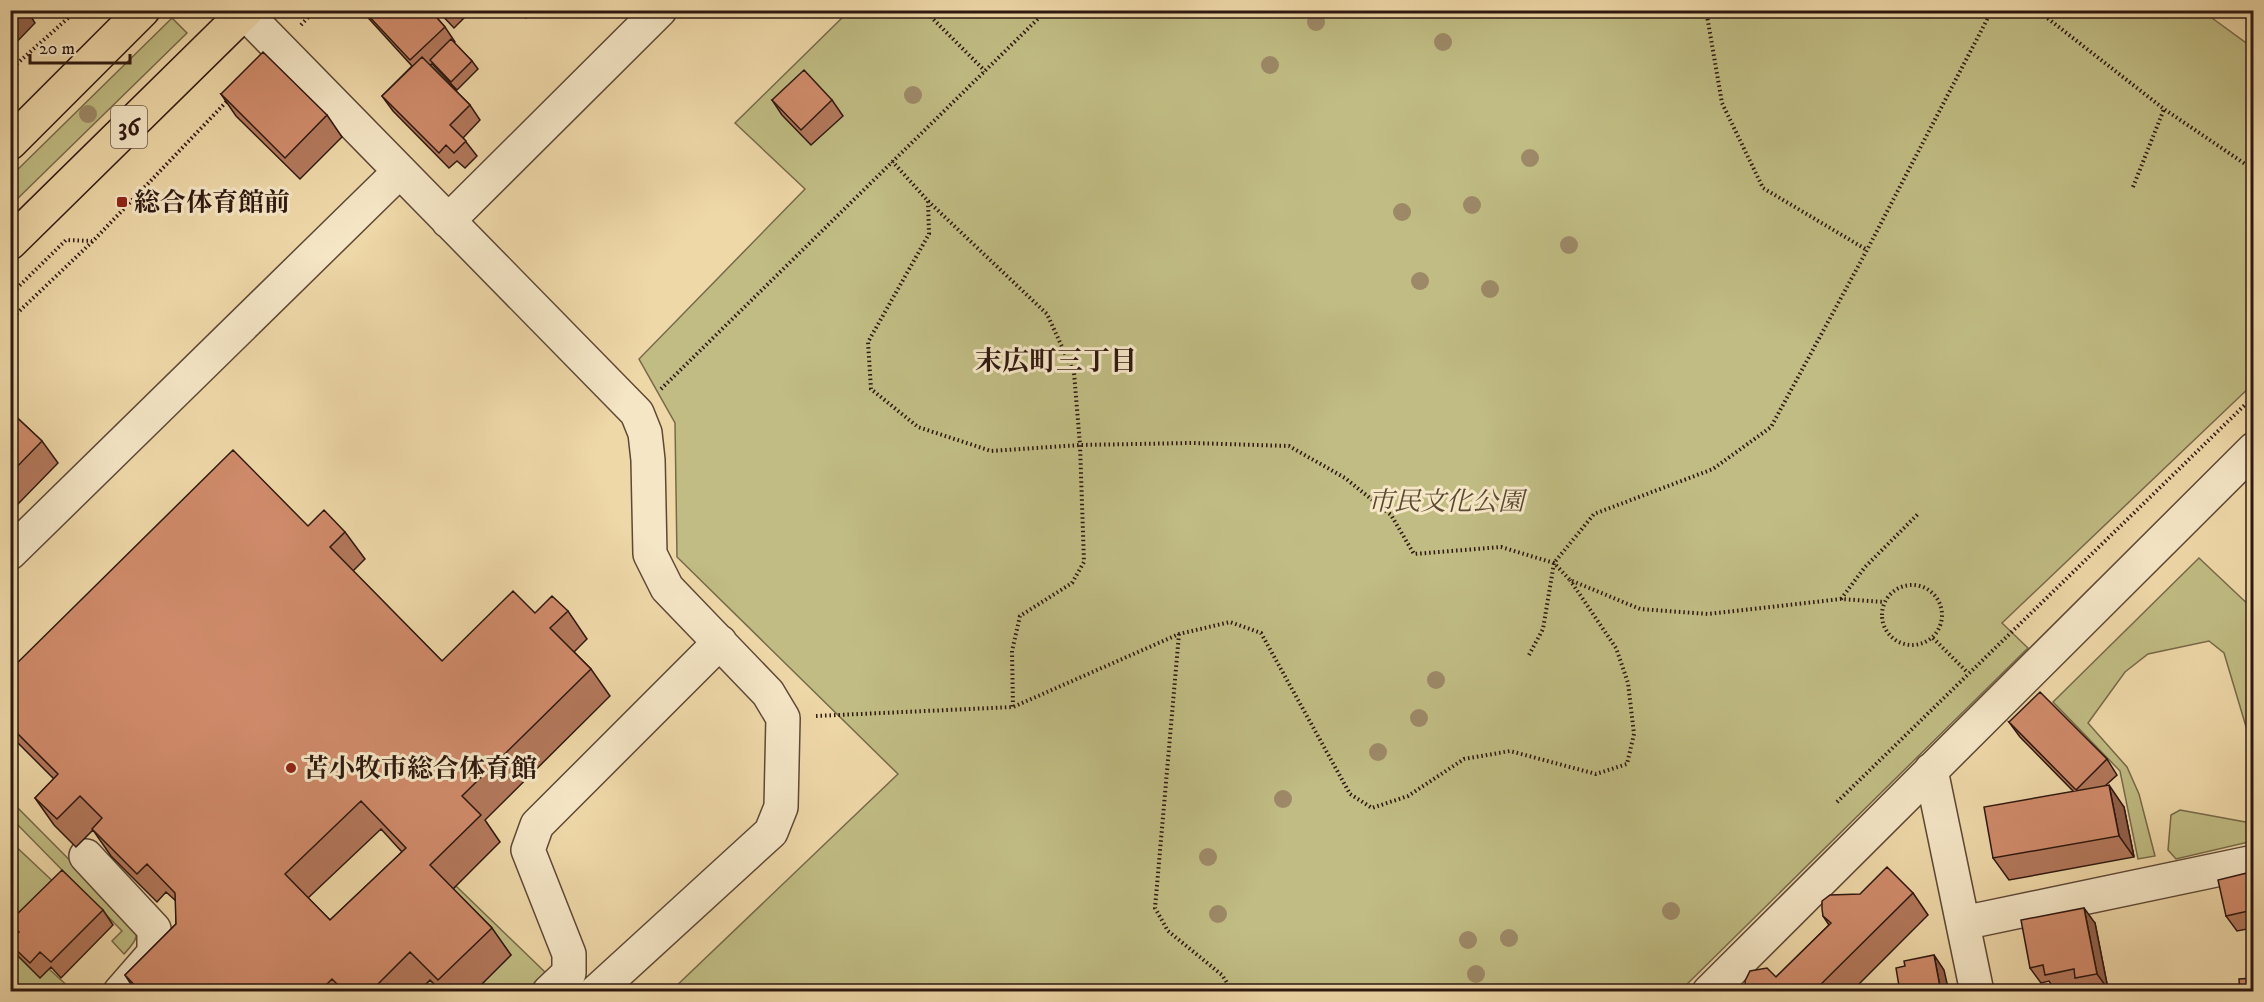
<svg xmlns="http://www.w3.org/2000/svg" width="2264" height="1002" font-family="'IM FELL DW Pica','Noto Serif JP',serif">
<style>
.green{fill:#c0bc83;stroke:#776a4a;stroke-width:1.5}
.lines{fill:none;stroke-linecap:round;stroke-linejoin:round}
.minor-casing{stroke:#5e4836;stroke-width:36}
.highway-casing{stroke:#2e1810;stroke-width:36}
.path{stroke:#2e1810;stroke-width:4;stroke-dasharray:1.5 3;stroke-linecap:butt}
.minor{stroke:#f5e6c6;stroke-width:33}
.highway{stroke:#efd8a8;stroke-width:33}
.tree{fill:#9d8967}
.wall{fill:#b3785c;stroke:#2e1810;stroke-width:1.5;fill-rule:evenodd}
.shaded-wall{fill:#92614b;stroke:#2e1810;stroke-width:1.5}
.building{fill:#d08b6b;stroke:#2e1810;stroke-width:1.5;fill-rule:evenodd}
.poi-dot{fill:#8f2418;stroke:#f5e6c6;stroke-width:2}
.labels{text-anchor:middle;stroke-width:6;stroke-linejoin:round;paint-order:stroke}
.shield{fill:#f5e6c6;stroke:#6a5647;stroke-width:1.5}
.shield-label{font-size:24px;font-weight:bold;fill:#2e1810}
.poi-label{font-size:26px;font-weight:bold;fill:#2e1810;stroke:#f5e6c6;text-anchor:start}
.park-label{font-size:26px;font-style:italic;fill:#5a4932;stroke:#f5e6c6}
.neighbourhood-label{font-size:27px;font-weight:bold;fill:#2e1810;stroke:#f5e6c6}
</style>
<rect width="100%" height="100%" fill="#efd8a8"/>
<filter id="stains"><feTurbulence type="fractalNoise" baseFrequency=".00333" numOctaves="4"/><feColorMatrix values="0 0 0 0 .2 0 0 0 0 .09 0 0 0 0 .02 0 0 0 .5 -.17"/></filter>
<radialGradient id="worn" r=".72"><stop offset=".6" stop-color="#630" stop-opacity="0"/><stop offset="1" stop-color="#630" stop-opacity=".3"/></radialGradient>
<path class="green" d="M2201,10L2253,48V384L2002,623L2028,648L1680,991H671L898,774L677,557L675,423L639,359L805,189L735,123L847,13L845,11Z
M172,18L187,33L11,205V176Z
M2199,558L2253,609V750L2224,653L2209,641L2148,654L2125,672L2088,723L2127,767L2139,794L2155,856L2138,859L2120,771L2053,702Z
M10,800L134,925C141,937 132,945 124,954L112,941L122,931L11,818Z
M2180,810L2251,823L2253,824V841L2176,859L2168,850L2171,815Z
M10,841L60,888L23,927L11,915Z
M456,886L548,975L531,991H474L511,955L449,893Z
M11,934L73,991H11Z
M430,980L442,992H418Z"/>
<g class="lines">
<g class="minor-casing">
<path id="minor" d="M242,10L637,413L645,433L648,460L650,554L667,588L768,693L783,718L781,807L771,832L596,992
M448,221L660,10
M10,553L400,171
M1931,770L1977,992
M86,856L154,929V953L120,992
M1963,923L2254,862
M549,992L569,973V954L528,850L537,825L720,642
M1709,992L2254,449"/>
</g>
<g class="highway-casing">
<path id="highway" d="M10,143L143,10
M10,243L247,10"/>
</g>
<path class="path" d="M924,10L985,71
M1706,10L1722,103L1763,188L1867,250
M2037,10L2164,109L2254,170
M301,25L315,10
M10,70L77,10
M892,161L928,201L929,234L868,342L871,389L918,427L991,451L1080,445L1192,443L1289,446L1345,478L1391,515L1414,554L1501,547L1554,563L1570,580L1640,609L1708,614L1841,599L1884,602
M2133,187L2164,109
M928,201L1047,314L1074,373L1080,445L1084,562L1072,583L1020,616L1012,651L1013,707
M10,295L66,240L92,241
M10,320L93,241L229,99
M661,389L1047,10
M1882 615a30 30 0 1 1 60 0a30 30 0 1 1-60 0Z
M1841,599L1865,567L1918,514
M1179,634L1155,908L1168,931L1222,975L1233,992
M1933,638L1968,673
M1529,655L1543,629L1554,563L1594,514L1713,469L1771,427L1867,250L1992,10
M816,716L1013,707L1179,634L1230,622L1261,633L1350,794L1372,808L1408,796L1464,759L1510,751L1596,774L1627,764L1634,734L1628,683L1616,648L1570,580
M1837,802L2254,396"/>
<use href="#minor" class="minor"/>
<use href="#highway" class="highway"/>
</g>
<g class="tree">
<circle cx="1316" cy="22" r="9"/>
<circle cx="1443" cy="42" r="9"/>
<circle cx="1270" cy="65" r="9"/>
<circle cx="913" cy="95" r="9"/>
<circle cx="88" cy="114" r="9"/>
<circle cx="1530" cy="158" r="9"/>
<circle cx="1472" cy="205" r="9"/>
<circle cx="1402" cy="212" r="9"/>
<circle cx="1569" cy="245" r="9"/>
<circle cx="1420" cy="281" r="9"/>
<circle cx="1490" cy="289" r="9"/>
<circle cx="1436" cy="680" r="9"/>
<circle cx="1419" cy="718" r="9"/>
<circle cx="1378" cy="752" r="9"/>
<circle cx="1283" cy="799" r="9"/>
<circle cx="1208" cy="857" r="9"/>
<circle cx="1671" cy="911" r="9"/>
<circle cx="1218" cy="914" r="9"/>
<circle cx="1509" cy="938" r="9"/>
<circle cx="1468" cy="940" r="9"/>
<circle cx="1476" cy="974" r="9"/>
</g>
<path class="wall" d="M361,10H430L445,27L455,42L454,43L472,61L478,69L457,90L432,64L430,65L470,105L480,120L463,138L477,156L465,168L457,161L449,168L393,111L382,96L412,66Z
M437,10H472L454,28Z
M519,10H534L526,18Z
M221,94L327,115L342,137L300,179L236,116Z
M772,100H832L843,116L811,145L782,115Z
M10,411L42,441L58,463L18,504L10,497Z
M308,526L345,532L365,559L353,571L442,661L535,613L568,611L587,639L574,652L591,669L610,696L485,820L500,842L453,889L492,928L511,955L474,992H442L430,980L418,992H136L125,975L176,924V901L166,892L157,902L111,856L93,830L76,847L54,825L35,798L54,779L10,735V670ZM381,829L402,852L330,920L308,898Z
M2009,722L2107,759L2117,775L2106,785L2124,807L2134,857L2009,880L1993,858L2073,791L2020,737Z
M2253,875V928L2237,931L2226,916Z
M1913,893L1928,915L1851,992H1746L1776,977L1829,925L1823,916Z
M103,910L113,925L61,978L51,967L40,978L19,957L10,945V940L18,933L10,923Z
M2095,923L2108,989L2093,992H2085L2081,985L2055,990L2049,981L2041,983L2030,968Z"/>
<path class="shaded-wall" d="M22,10H27L35,23L10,49V23Z
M2109,785L2124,807L2134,857L2119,836Z
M2084,908L2095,923L2108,989L2097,974Z
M1934,955L1944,970L1949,992H1941Z"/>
<path class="building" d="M10,10H22L10,23Z
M363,10H430L445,27L410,60Z
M451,39L472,61L451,82L430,60Z
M263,52L327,115L285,158L221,94Z
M422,57L470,105L450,125L466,141L454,153L446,145L439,153L382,96Z
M804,70L832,100L801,130L772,100Z
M10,411L42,441L10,474Z
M233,450L308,526L324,510L345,532L330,547L442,661L513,591L535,613L552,596L568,611L550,628L591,669L462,796L481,815L430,865L492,928L438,980L410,952L370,992H345L332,979L319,992H141L125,975L176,924L175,893L147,864L137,874L92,829L102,818L80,796L57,819L35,798L58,774L10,726V670ZM361,801L406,848L330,920L285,874Z
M2040,692L2107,759L2076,790L2009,722Z
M2109,785L2119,836L1993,858L1984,807Z
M1887,867L1913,893L1813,992H1746L1745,981L1750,971L1767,968L1776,977L1831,923L1823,916L1822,909V901L1830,895L1860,894Z
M62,870L103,910L51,962L40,952L30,963L10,944V940L19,932L10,923V921Z
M2251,872L2253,881V910L2226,916L2218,880Z
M2084,908L2097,974L2075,978L2074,969L2045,975L2043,965L2030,968L2021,920Z
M1934,955L1941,992H1900L1896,968L1905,966L1904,961Z
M2253,978V992H2240L2239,979Z"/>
<g class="poi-dot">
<rect x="116" y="196" width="12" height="12" rx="3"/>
<circle cx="291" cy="768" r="6"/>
</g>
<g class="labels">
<rect class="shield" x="111" y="106" width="36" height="42" rx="4.5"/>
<g class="shield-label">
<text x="129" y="135">36</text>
</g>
<g class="poi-label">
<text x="134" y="211">総合体育館前</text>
<text x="303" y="777">苫小牧市総合体育館</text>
</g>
<g class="park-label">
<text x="1446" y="510">市民文化公園</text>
</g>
<g class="neighbourhood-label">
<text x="1056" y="370">末広町三丁目</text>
</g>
</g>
<rect width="2264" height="1002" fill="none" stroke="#efd8a8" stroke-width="36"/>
<rect x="12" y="12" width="2240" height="978" fill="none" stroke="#2e1810" stroke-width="3"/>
<rect x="18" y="18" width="2228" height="966" fill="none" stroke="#2e1810" stroke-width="1.5"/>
<path d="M30 54v9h100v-9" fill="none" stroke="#2e1810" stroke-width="3"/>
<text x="39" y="54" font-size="18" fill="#2e1810" stroke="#f5e6c6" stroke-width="4.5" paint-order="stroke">20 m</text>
<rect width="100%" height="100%" filter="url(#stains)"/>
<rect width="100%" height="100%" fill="url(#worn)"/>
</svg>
